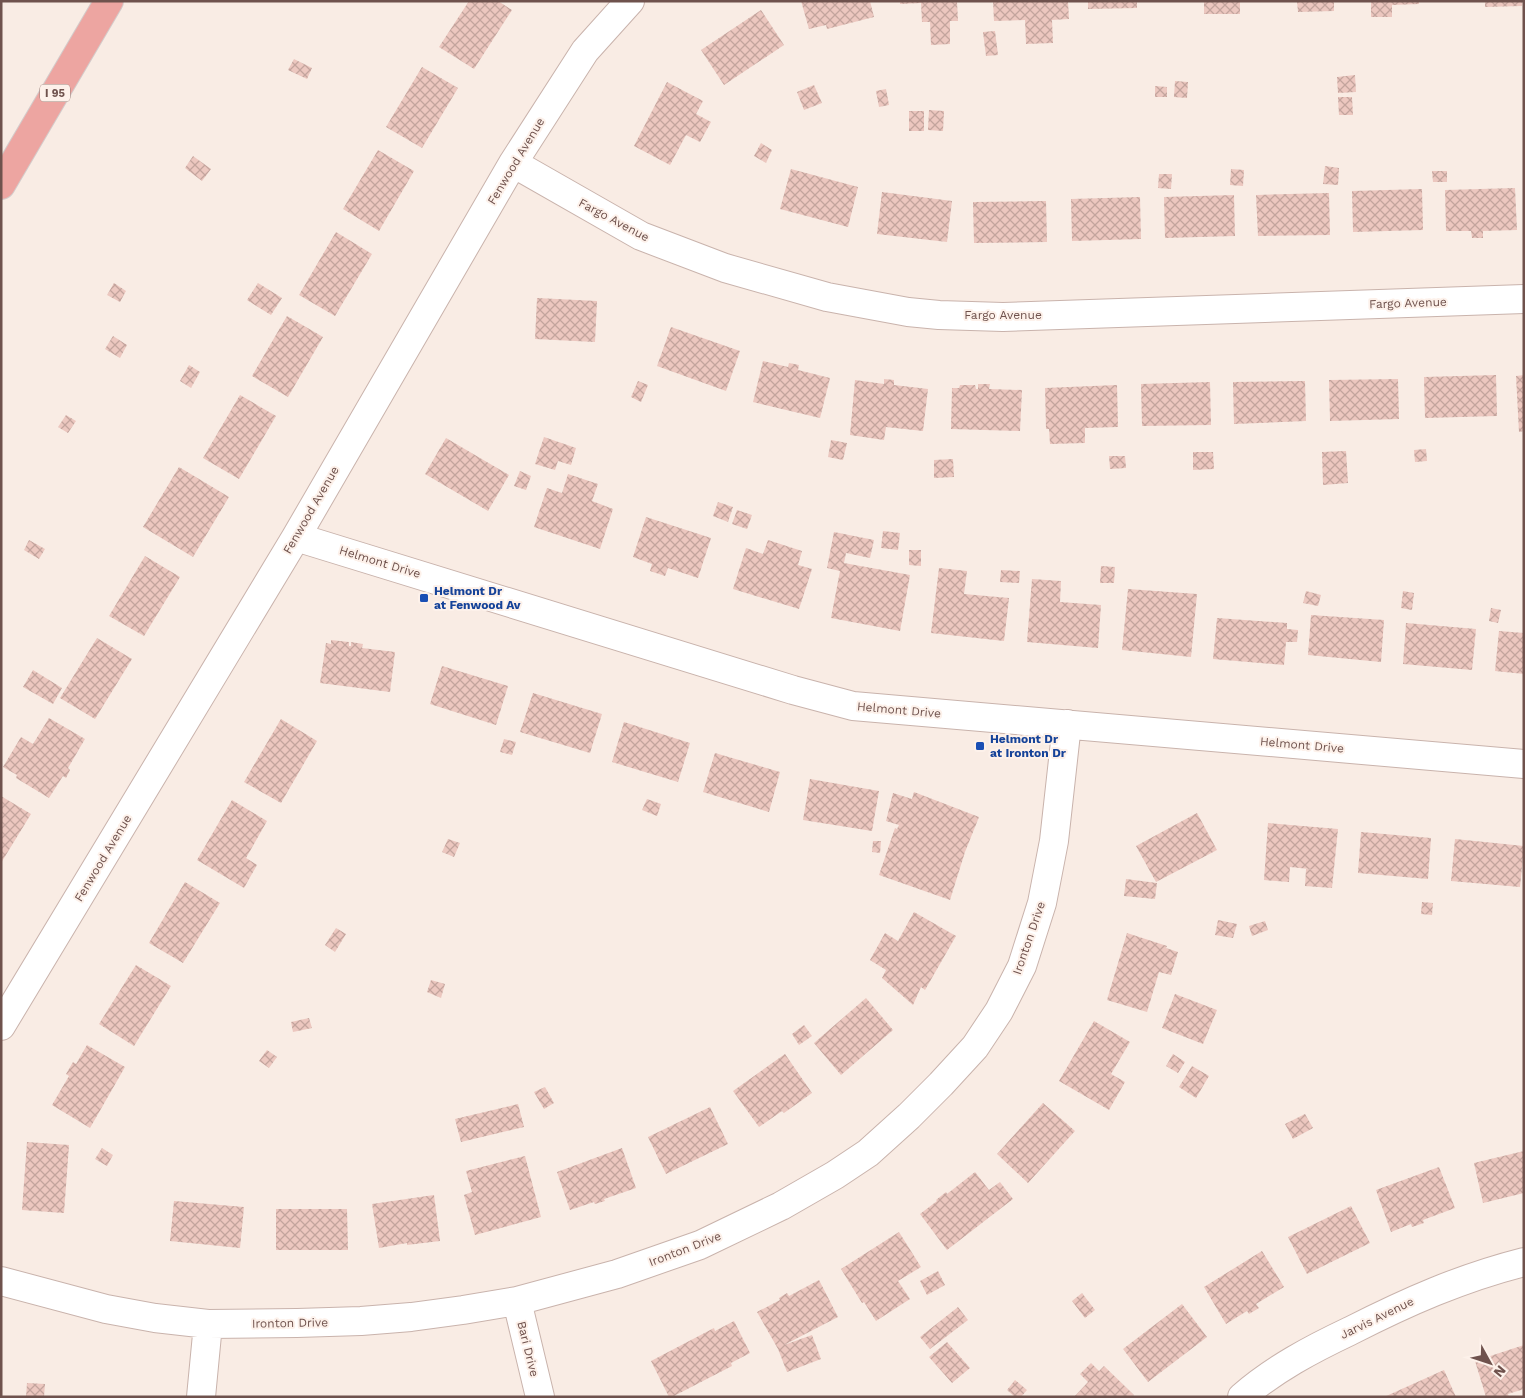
<svg xmlns="http://www.w3.org/2000/svg" width="1525" height="1398" font-family="'Work Sans',sans-serif">
<style>
.building{fill:url(#building-cross-hatch)}
.lines{fill:none;stroke-linecap:round;stroke-linejoin:round}
.minor-casing{stroke:#c9b3ac;stroke-width:30}
.highway-casing{stroke:#d4cbca;stroke-width:30}
.minor{stroke:#fff;stroke-width:28}
.highway{stroke:#eda5a1;stroke-width:28}
.transit-dot{fill:#1a4fb4;stroke:#fdf1ea;stroke-width:2}
.labels{text-anchor:middle;stroke-width:4;stroke-linejoin:round;paint-order:stroke}
.shield{fill:#fdf1ea;stroke:#9a827c;stroke-width:1}
.shield-label{font-size:11px;font-weight:bold;fill:#6f524d}
.street-label{font-size:12px;fill:#6f524d;stroke:#fdf1ea}
.transit-label{font-size:12px;font-weight:bold;fill:#164399;stroke:#fdf1ea;text-anchor:start}
</style>
<defs>
<pattern id="building-cross-hatch" width="8" height="8" patternUnits="userSpaceOnUse" patternTransform="scale(1.25)"><rect width="8" height="8" fill="#ecc7bf"/><path d="M0 0l8 8M0 8l8-8" fill="none" stroke="#c3a49d"/></pattern>
</defs>
<rect width="100%" height="100%" fill="#f9ece4"/>
<path class="building" d="M469,1H498L512,10L474,69L439,47Z
M801,1H870L874,17L827,29L826,25L809,29Z
M900,1H957L958,21H950V44L931,45L930,22H922L921,3L900,4Z
M993,1H1068L1069,19L1052,20L1053,43L1026,44L1025,20L994,21Z
M1088,1H1137V8L1088,9Z
M1204,1H1240V14H1204Z
M1297,1H1334V11L1298,12Z
M1371,1H1419V4L1392,5V17H1371Z
M1485,1H1522V6L1485,7Z
M761,10L784,45L724,85L701,50Z
M995,31L998,55L986,56L983,32Z
M294,59L312,68L307,79L288,70Z
M422,67L458,88L422,148L386,127Z
M1355,75L1356,92L1338,93L1337,77Z
M1175,81L1188,82L1187,98L1174,97Z
M667,82L703,101L696,114L711,122L700,142L686,135L670,165L634,146Z
M814,85L822,103L804,110L797,92Z
M1155,86L1167,87V97H1155Z
M886,89L889,105L879,107L876,91Z
M1338,97H1352L1353,115H1339Z
M929,110L944,111L943,131L928,130Z
M909,111H924V131H909Z
M761,143L772,150L766,163L754,156Z
M378,150L414,171L379,231L343,209Z
M193,156L211,169L202,181L185,168Z
M1325,166L1339,168L1338,185L1323,184Z
M791,169L858,187L848,227L780,209Z
M1231,169L1244,170L1243,186L1230,185Z
M1432,171H1447V182H1433Z
M1159,174H1172L1171,189L1158,188Z
M1515,188L1517,230L1483,231V238H1472L1471,231H1446L1445,190Z
M1422,189L1423,230L1353,232L1352,191Z
M882,192L952,201L947,242L877,234Z
M1329,193L1330,235L1258,236L1256,195Z
M1234,195L1235,236L1165,238L1164,197Z
M1140,197L1141,239L1072,241L1071,199Z
M1046,201L1047,242L974,243L973,202Z
M336,232L372,254L335,316L299,295Z
M114,283L126,291L120,302L107,295Z
M258,283L282,298L271,315L247,300Z
M537,298L597,301L595,342L535,339Z
M287,316L323,337L288,397L252,376Z
M671,327L740,351L726,391L657,366Z
M113,336L127,345L120,358L105,349Z
M763,361L788,367L789,363L799,365L798,370L830,378L820,418L753,402Z
M189,365L200,372L191,388L180,381Z
M1496,375L1497,416L1425,418L1424,377Z
M1524,375V431L1519,432L1516,376Z
M884,379L894,380V385L928,389L923,431L886,427L884,440L850,435L855,380L884,384Z
M1398,379L1399,419L1330,421L1329,380Z
M638,381L648,385L641,402L631,397Z
M1305,381L1306,421L1234,424L1233,382Z
M1210,382L1211,425L1142,426L1141,384Z
M978,384H990L989,389L1022,390L1020,431L951,429L952,388H959L960,385H975L976,389H978Z
M1117,385L1118,427L1085,428V443L1050,444L1049,429H1046L1045,388Z
M240,395L276,416L239,479L203,458Z
M66,415L76,421L68,433L58,427Z
M544,437L576,448L571,465L558,461L555,470L535,464Z
M446,438L509,475L488,511L425,474Z
M831,440L847,443L843,460L828,457Z
M1426,449L1427,461L1415,462L1414,450Z
M1346,451L1348,483L1323,485L1322,452Z
M1193,452H1213L1214,469L1193,470Z
M1109,456H1125L1126,468L1110,469Z
M953,459L954,477L934,478V460Z
M179,467L229,497L193,557L143,527Z
M520,471L531,476L526,490L514,486Z
M568,474L598,484L592,501L613,509L600,549L534,527L547,488L562,493Z
M718,502L733,507L728,522L713,516Z
M737,510L752,515L747,529L732,524Z
M646,517L711,538L698,578L668,568L665,576L650,571L652,564L633,557Z
M883,531L900,533L898,550L881,548Z
M834,532L874,540L870,558L846,553L844,563L910,575L900,631L831,618L840,571L827,568Z
M29,540L45,549L39,559L24,550Z
M768,540L802,551L798,565L812,569L799,609L733,589L746,548L763,554Z
M909,550H921V566L909,565Z
M145,556L180,577L144,636L109,616Z
M1101,566L1115,567L1114,583H1100Z
M939,568L967,571L964,594L1009,598L1004,641L931,633Z
M1001,570L1020,571L1019,583L1000,582Z
M1032,579L1061,581L1060,602L1101,605L1098,648L1027,642Z
M1128,589L1197,594L1191,657L1122,650Z
M1306,591L1321,595L1318,606L1303,603Z
M1403,591L1414,593L1412,610L1401,608Z
M1491,608L1501,610L1498,623L1489,621Z
M1311,615L1384,620L1381,662L1308,655Z
M1217,618L1287,623V629L1298,630L1297,642H1286L1284,665L1213,659Z
M1406,623L1476,629L1472,670L1403,664Z
M1499,631L1524,633V674L1495,671Z
M97,638L132,659L95,719L60,698Z
M331,640L349,642V646H351V642L363,644L362,648L395,652L390,692L320,683L326,643L331,644Z
M442,666L508,686L496,725L430,704Z
M33,670L62,688L53,704L23,687Z
M533,693L602,714L590,753L520,732Z
M49,718L85,739L68,768L70,770L66,778L63,776L49,798L16,778L17,775L3,767L21,737L33,744Z
M281,719L317,741L281,803L244,782Z
M624,722L690,743L678,782L612,762Z
M504,739L516,742L512,755L500,752Z
M715,753L780,772L769,812L703,792Z
M810,779L879,791L872,831L803,820Z
M914,792L979,817L965,852L950,900L879,875L895,828L897,829L899,825L886,821L893,793L912,799Z
M1,796L31,814L1,863Z
M647,799L661,804L657,816L642,810Z
M232,800L267,821L246,858L257,865L244,888L197,860Z
M1197,813L1217,850L1156,882L1136,846Z
M1268,823L1338,829L1332,888L1305,886L1306,869L1319,870L1290,867L1289,882L1264,880Z
M1361,832L1431,838L1428,879L1358,873Z
M448,839L460,843L454,857L442,852Z
M1455,839L1524,846L1520,887L1451,881Z
M873,841H881L880,853L872,852Z
M1126,879L1157,883L1155,899L1124,896Z
M185,882L220,903L183,963L149,943Z
M1422,902L1433,903L1432,915L1421,914Z
M914,912L956,936L925,990L921,987L913,1005L882,978L886,970L870,960L885,933L898,941Z
M1218,920L1237,924L1233,938L1215,935Z
M1265,921L1268,930L1252,936L1249,926Z
M336,928L346,934L335,952L325,945Z
M1127,933L1167,946L1166,948L1178,952L1171,975L1159,972L1147,1012L1107,1000Z
M136,965L171,986L134,1046L99,1024Z
M431,980L445,984L441,998L427,992Z
M1175,994L1217,1010L1203,1044L1162,1028Z
M866,998L893,1030L841,1075L814,1043Z
M309,1018L312,1028L293,1032L291,1022Z
M1094,1021L1130,1042L1111,1074L1125,1082L1109,1110L1059,1081Z
M804,1025L812,1036L799,1045L792,1034Z
M87,1045L125,1067L90,1128L52,1105L69,1076L66,1074L73,1062L76,1064Z
M267,1050L277,1057L269,1068L259,1061Z
M785,1054L812,1093L784,1113L782,1111L759,1127L733,1091Z
M1173,1054L1185,1062L1178,1073L1166,1066Z
M1192,1066L1209,1076L1196,1098L1179,1087Z
M545,1087L554,1103L544,1109L534,1092Z
M1043,1103L1075,1131L1028,1183L997,1154Z
M518,1104L524,1127L461,1142L455,1119Z
M710,1107L728,1144L666,1174L648,1137Z
M1305,1114L1313,1128L1293,1139L1285,1124Z
M27,1142L69,1145L64,1213L22,1210Z
M102,1148L113,1155L107,1166L95,1159Z
M622,1148L636,1188L604,1199L605,1201L595,1204L594,1202L570,1210L557,1172Z
M1524,1151V1193L1483,1203L1474,1163Z
M525,1156L541,1217L475,1235L464,1195L472,1192L466,1171Z
M1439,1167L1455,1208L1423,1220L1424,1223L1412,1227L1411,1224L1391,1232L1376,1190Z
M975,1172L989,1190L1000,1182L1013,1199L947,1250L920,1214L937,1201L936,1200L946,1192L947,1194Z
M434,1195L440,1241L407,1245V1243L379,1248L372,1204Z
M174,1201L244,1207L240,1248L170,1241Z
M1351,1206L1370,1243L1307,1274L1288,1237Z
M276,1209H347L348,1250H276Z
M899,1232L921,1267L898,1281L910,1299L876,1321L864,1302L862,1303L841,1269Z
M1262,1251L1284,1287L1256,1304L1259,1308L1249,1314L1247,1311L1226,1324L1204,1287Z
M938,1271L945,1285L927,1295L920,1281Z
M819,1280L838,1317L784,1345L812,1335L821,1359L787,1372L778,1349L757,1312L780,1300L779,1298L787,1293L789,1296Z
M1082,1293L1095,1310L1085,1318L1072,1301Z
M1182,1304L1207,1337L1148,1382L1123,1349Z
M958,1307L968,1320L930,1349L920,1337Z
M734,1321L750,1353L731,1363L732,1366L672,1397H669L651,1361L714,1328L715,1331Z
M947,1342L970,1368L952,1383L929,1357Z
M1524,1345V1389L1508,1394L1509,1397H1486L1475,1361Z
M1091,1363L1099,1371L1104,1366L1134,1395L1132,1397H1074L1088,1382L1080,1374Z
M1444,1370L1456,1397H1384Z
M1015,1380L1027,1390L1021,1397H1015L1007,1390Z
M27,1383L45,1384L44,1397H26Z"/>
<g class="lines">
<g class="minor-casing">
<path id="minor" d="M513,163L641,236L725,268L827,297L908,312L939,315L1003,317L1524,299
M296,537L793,690L853,706L1524,764
M1,1026L296,537L513,163L585,51L630,1
M1,1281L106,1309L155,1318L208,1324L297,1323L361,1321L411,1317L463,1310L517,1301L617,1274L700,1245L781,1206L835,1175L868,1153L909,1116L941,1084L975,1047L999,1011L1022,966L1042,903L1054,841L1067,724
M517,1301L540,1397
M201,1397L208,1324
M1242,1397C1274,1369 1312,1349 1350,1331C1407,1302 1461,1278 1524,1262"/>
</g>
<g class="highway-casing">
<path id="highway" d="M1,185L109,1"/>
</g>
<use href="#minor" class="minor"/>
<use href="#highway" class="highway"/>
</g>
<g class="transit-dot">
<rect x="419" y="593" width="10" height="10" rx="2.5"/>
<rect x="975" y="741" width="10" height="10" rx="2.5"/>
</g>
<g class="labels">
<rect class="shield" x="40" y="84.5" width="30" height="17" rx="4"/>
<g class="shield-label">
<text x="55" y="97">I 95</text>
</g>
<g class="street-label">
<text transform="translate(516 161) rotate(-59)" y="4">Fenwood Avenue</text>
<text transform="translate(614 220) rotate(28)" y="4">Fargo Avenue</text>
<text transform="translate(1408 303) rotate(-2)" y="4">Fargo Avenue</text>
<text x="1003" y="319">Fargo Avenue</text>
<text transform="translate(311 510) rotate(-60)" y="4">Fenwood Avenue</text>
<text transform="translate(380 562) rotate(17)" y="4">Helmont Drive</text>
<text transform="translate(899 710) rotate(5)" y="4">Helmont Drive</text>
<text transform="translate(1302 745) rotate(5)" y="4">Helmont Drive</text>
<text transform="translate(103 858) rotate(-59)" y="4">Fenwood Avenue</text>
<text transform="translate(1029 938) rotate(-71)" y="4">Ironton Drive</text>
<text transform="translate(685 1249) rotate(-21)" y="4">Ironton Drive</text>
<text transform="translate(1377 1318) rotate(-26)" y="4">Jarvis Avenue</text>
<text transform="translate(290 1323) rotate(-1)" y="4">Ironton Drive</text>
<text transform="translate(528 1349) rotate(76)" y="4">Bari Drive</text>
</g>
<g class="transit-label">
<text x="434" y="595">Helmont Dr<tspan x="434" dy="14">at Fenwood Av</tspan></text>
<text x="990" y="743">Helmont Dr<tspan x="990" dy="14">at Ironton Dr</tspan></text>
</g>
</g>
<rect width="1525" height="1398" fill="none" stroke="#6f524d" stroke-width="5"/>
<g transform="translate(1490 1363) rotate(130)" stroke="#fdf1ea" stroke-width="4" paint-order="stroke">
<path d="M0-4L9 19L0 12L-9 19Z" fill="#6f524d"/>
<text y="-8" font-size="14" font-weight="bold" text-anchor="middle" fill="#6f524d">N</text>
</g>
</svg>
